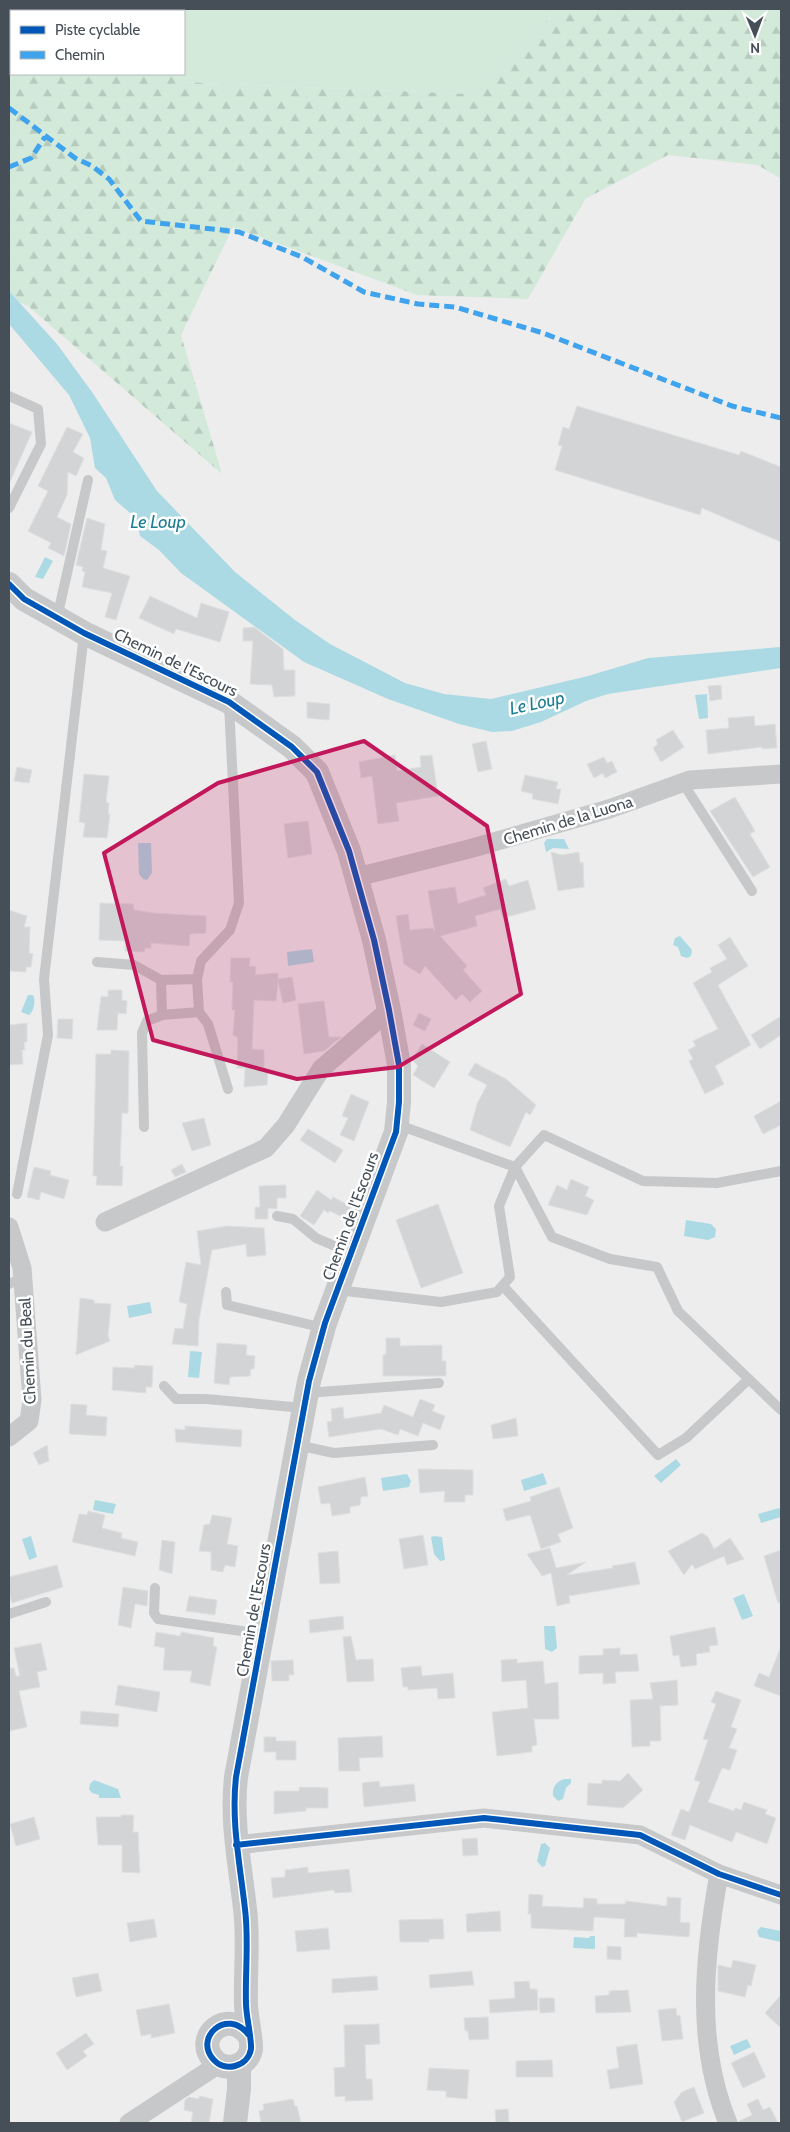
<svg xmlns="http://www.w3.org/2000/svg" width="790" height="2132" font-family="Cabin,sans-serif">
<style>
.grass{fill:#d3eadb}
.forest{fill:url(#forest-firs)}
.water{fill:#acdae4}
.building{fill:#d3d4d6;stroke:#dedfe0}
.lines{fill:none;stroke-linecap:round;stroke-linejoin:round}
.service{stroke:#c7c8ca;stroke-width:10}
.minor{stroke:#c7c8ca;stroke-width:19}
.tertiary{stroke:#c7c8ca;stroke-width:24}
.quiet{stroke:#3fa4ed;stroke-width:5;stroke-dasharray:10 5;stroke-linecap:butt}
.cycleway-casing{stroke:#fff;stroke-width:9}
.cycleway{stroke:#0057b8;stroke-width:6}
.marked{fill:#c2185b;fill-opacity:0.2;stroke:#c2185b;stroke-width:4;stroke-linejoin:round}
.labels{text-anchor:middle;stroke-width:5;stroke-linejoin:round;paint-order:stroke}
.street-label{font-size:16px;fill:#464f57;stroke:#fff}
.water-label{font-size:18px;font-style:italic;fill:#1c7e94;stroke:#fff}
</style>
<defs>
<pattern id="forest-firs" width="22" height="20" patternUnits="userSpaceOnUse" patternTransform="scale(1.25)"><rect width="22" height="20" fill="#d3eadb"/><path d="M5 1l3.5 6h-7zM16 11l3.5 6h-7z" fill="#b6cabe"/></pattern>
</defs>
<rect width="100%" height="100%" fill="#ededed"/>
<path class="grass" d="M121,9H558L469,94L183,82L176,74H184V11H123Z"/>
<path class="forest" d="M9,9H121L123,11H11V74H176L183,82L469,94L558,9H781V179L758,165L668,155L585,199L528,299L417,295L233,227L181,335L222,474L28,306L9,298Z"/>
<path class="water" d="M9,291L57,344L92,392L157,491L235,572L295,620L330,644L405,683L444,694L491,699L588,676L648,658L781,647V668L608,694L586,701L541,722L512,731L492,732L459,724L388,699L304,662L181,573L159,550L140,536L136,518L115,500L106,478L95,468L90,438L69,395L9,324Z
M45,557L53,561L43,579L35,577Z
M707,694L708,718L699,719L695,695Z
M547,839H564L569,849L553,848L546,852L544,843Z
M138,843H151L152,873L147,880L143,879L139,874Z
M680,936L692,950L691,956L687,958L681,956L678,947L673,945L675,938Z
M312,949L314,962L288,966L287,952Z
M28,995H33C36,1001 34,1011 29,1015L21,1012Z
M686,1220L711,1224L716,1229L715,1237L708,1240L684,1236Z
M150,1302L152,1313L129,1318L127,1306Z
M190,1351L202,1352L199,1378L188,1377Z
M676,1459L681,1465L661,1483L654,1476Z
M543,1473L547,1484L524,1491L521,1480Z
M407,1474L411,1481L409,1487L383,1491L381,1478Z
M95,1500L116,1504L113,1514L93,1510Z
M779,1508L781,1510V1517L761,1523L758,1514Z
M31,1536L37,1557L29,1560L22,1539Z
M434,1536L442,1537L445,1560L440,1561L434,1554L431,1537Z
M744,1594L753,1616L742,1620L733,1598Z
M544,1626H555L557,1648L552,1652L545,1649Z
M564,1779H571V1783L566,1788L563,1799L558,1801L553,1796C552,1787 556,1782 564,1779Z
M94,1780L118,1789L121,1798H99V1795L92,1793L89,1789L90,1784Z
M545,1843L550,1848L545,1866L542,1867L537,1861L541,1844Z
M761,1927L781,1931V1942L759,1937L757,1931Z
M590,1936H595V1949L573,1948L574,1937L589,1938Z
M747,2039L751,2047L734,2055L730,2046Z"/>
<path class="building" d="M577,406L739,455L741,451L781,467V542L702,508L700,515L555,470L562,446L558,445L563,427L569,429Z
M9,423L32,432L9,484Z
M67,427L83,434L73,452L84,458L76,476L68,472L67,495L57,517L71,524L64,556L48,548L51,543L28,531L48,491L38,486Z
M87,518L105,524L101,550L107,551L103,568L130,576L116,620L105,617L112,593L82,587L85,572L82,571L83,567L76,565Z
M150,596L197,618L201,603L229,612L220,642L176,629L174,634L139,618Z
M254,627L283,649L284,670H295V696L274,697L272,685L250,684L253,641H243V628Z
M721,685L722,699L710,701L708,686Z
M307,702L330,704L329,720L307,718Z
M754,716L755,726L775,724L777,748L762,749V747L708,754L706,730L729,728L728,718Z
M673,730L684,747L661,762L653,748L658,744L656,740Z
M486,741L492,769L478,772L472,744Z
M395,755L397,771L421,767L420,756L432,755L438,796L396,803L399,821L378,824L372,776L361,778L359,762Z
M604,757L607,763L612,761L617,772L605,778L603,773L594,778L587,764Z
M17,767L32,770L29,783L14,781Z
M84,774L109,776L106,802L109,803L108,814H110L107,838L83,837L85,823L79,822Z
M525,775L558,782L556,789H561L558,804L532,799L533,794L521,791Z
M735,797L755,831L750,834L770,867L753,877L710,811Z
M308,821L312,854L288,858L284,824Z
M551,852L562,855L579,852L580,863L583,862L584,887L558,891Z
M506,879L509,886L528,880L536,909L503,918L500,909L475,916L477,926L440,936L467,966L463,970L482,991L470,1002L462,994L456,1000L425,966L420,974L404,964L396,916L408,914L410,930L432,928L435,931L428,891L455,887L458,904L486,895L483,888Z
M100,903L133,904L134,910L153,913L206,916V933L190,934L189,946L151,943V948H145L144,952L125,951V941L99,940Z
M9,910L27,916L24,927H30L29,953L33,954L31,967H26V972L9,971Z
M730,937L748,966L718,985L751,1045L715,1066L724,1084L705,1094L689,1061L693,1059L688,1050L696,1046L693,1041L718,1029L693,983L712,972L710,968L727,959L718,945Z
M231,958H250L249,966L256,967L255,975L278,973V979L292,977L296,1000L283,1003L278,981L276,1001L254,1000L252,1049L264,1050V1071H268L267,1085L244,1087L245,1068H237L238,1038L233,1035L235,1010H232L233,982H230Z
M108,990H122V1000L127,1001L126,1014L118,1013L117,1030H97L101,996L108,997Z
M324,1001L329,1037H341L324,1051L304,1054L298,1004Z
M419,1013L431,1019L425,1031L413,1025Z
M781,1016V1035L760,1049L751,1035Z
M58,1019H73L72,1039L57,1038Z
M27,1023V1042H24L25,1050H22L23,1064L9,1065V1025Z
M422,1044L450,1062L434,1088L413,1075L418,1066L412,1060Z
M111,1050L129,1051L128,1113H122L120,1166H123L122,1186L96,1185L97,1176H93L96,1054H111Z
M475,1063L506,1079L536,1105L530,1115L526,1112L510,1147L470,1130L477,1104L487,1085L468,1075Z
M351,1094L369,1102L354,1141L340,1135L348,1118L342,1116Z
M781,1101V1125L763,1134L754,1116Z
M204,1118L211,1145L192,1151L182,1123Z
M308,1129L343,1150L335,1163L300,1140Z
M182,1164L186,1172L175,1177L171,1170Z
M34,1167L51,1171L50,1175L69,1180L64,1199L41,1192L39,1200L27,1197Z
M571,1179L589,1187L585,1196L594,1200L587,1215L548,1205L557,1185L567,1190Z
M286,1185V1198H277V1209L268,1208V1219H255V1207H260L259,1186Z
M317,1190L331,1200L333,1197L352,1207L347,1219L330,1211L328,1213L324,1210L314,1225L300,1216Z
M438,1204L463,1273L421,1288L396,1220Z
M227,1226L264,1228L266,1255L247,1257L246,1244L212,1250L199,1320L198,1346L172,1344L175,1328L183,1329L187,1304L179,1302L186,1262L201,1265L197,1231Z
M80,1298L94,1300V1303L111,1304L108,1336L110,1341L76,1355Z
M386,1338H400V1346L442,1345V1361H446V1376H383V1355L386,1354Z
M217,1343L247,1345L246,1355L255,1356L254,1369H251L250,1376L230,1377L229,1385L214,1383Z
M135,1365L153,1366L152,1387H146V1393L112,1390L113,1367L134,1368Z
M420,1399L435,1405L432,1411L445,1416L440,1430L423,1423L418,1436L400,1429L398,1435L381,1429L329,1437L327,1422L332,1421L331,1409L343,1407L344,1419L381,1413L384,1405L413,1417Z
M71,1404L87,1405L86,1415L107,1417L106,1436L69,1434Z
M516,1418L518,1436L493,1439L491,1425Z
M185,1426L242,1430L241,1447L176,1442L175,1429L185,1430Z
M47,1445L49,1461L39,1465L33,1453Z
M418,1469L473,1470V1495H465V1502H444L445,1491L420,1493Z
M365,1477L368,1496L361,1497L360,1505L350,1507V1513L332,1516L330,1503L321,1504L318,1487Z
M559,1487L573,1528L558,1534L561,1542L541,1549L530,1515L506,1521L503,1509L531,1501L530,1497Z
M88,1511L105,1515L102,1528L122,1533L121,1538L138,1542L135,1556L72,1542L79,1514L87,1515Z
M212,1515L232,1518L227,1544L238,1546L235,1567L225,1565L223,1572L211,1570V1552L199,1551L204,1525L210,1524Z
M702,1533L708,1537L714,1549L730,1538L744,1559L727,1565L724,1556L695,1569L692,1564L684,1575L668,1551Z
M423,1535L428,1565L404,1569L399,1539Z
M162,1540L175,1542L172,1574L159,1570Z
M550,1548L556,1568L586,1562L567,1575L613,1568L612,1566L635,1562L640,1584L569,1596L570,1603L557,1606L551,1573L542,1576L527,1554Z
M781,1550V1603H778L764,1556Z
M338,1551L340,1583L320,1584L318,1553Z
M57,1565L63,1587L12,1603L9,1593V1577Z
M123,1587L148,1591L147,1606L135,1604L131,1628L118,1625Z
M189,1596L217,1600L215,1615L186,1611Z
M343,1616L344,1629L310,1633L309,1620Z
M715,1627L718,1645L709,1646L710,1652L696,1654L697,1665L681,1667L679,1655L673,1656L670,1636Z
M156,1632L180,1636L181,1632L214,1638L213,1646L217,1647L210,1686L190,1682L192,1671L163,1670L165,1648L154,1646Z
M351,1636L356,1660L373,1659L374,1681L347,1682L343,1637Z
M41,1643L47,1670L37,1672L40,1687L19,1691L27,1727L9,1731V1668H14L16,1676H20L14,1648Z
M620,1648V1655L637,1654L639,1671L615,1672L616,1683L603,1684V1673L579,1674V1656L603,1655V1649Z
M780,1649H781V1696L754,1686L759,1673L769,1677Z
M517,1659V1663L543,1661L545,1684L558,1682L559,1719H534L537,1745L532,1746V1752L497,1756L492,1712L528,1708L526,1680L502,1682L501,1660Z
M293,1660L294,1675H289V1681H272L271,1661Z
M421,1666L422,1676L453,1673L455,1698L438,1699L437,1688L408,1690V1687H403L401,1668Z
M677,1680L678,1705L660,1706L661,1741H650V1746L632,1747L630,1700L653,1699L650,1683Z
M118,1685L160,1692L157,1712L115,1705Z
M716,1691L741,1700L731,1727L737,1729L729,1748L737,1750L730,1770L722,1768L708,1802L734,1811L735,1808L741,1810L744,1802L767,1810L765,1814L776,1818L767,1844L736,1832L732,1842L690,1825L685,1840L671,1835L681,1809L689,1812L700,1782L694,1780L708,1740L703,1739L716,1704L711,1702Z
M81,1711L119,1714L118,1727L80,1724Z
M382,1736L383,1757L359,1758L360,1771H339L338,1738Z
M264,1737H276V1741H296V1760H276V1752H264Z
M628,1773L643,1790L623,1808L587,1805L588,1783L602,1784V1780L620,1781Z
M379,1781L380,1787L414,1784L416,1801L364,1807L362,1783Z
M299,1787L328,1788V1808H306V1811L274,1814V1791H299Z
M121,1815H134L133,1832H138L140,1873L122,1872V1845H98L96,1817H121Z
M34,1817L40,1839L16,1846L10,1824Z
M477,1838L478,1855L463,1856L462,1839Z
M308,1867V1873L349,1869L352,1892L335,1893L334,1890L273,1898L271,1878L285,1877V1870Z
M529,1894L543,1895L542,1906L583,1908L584,1898L597,1899V1904H625L626,1901L667,1906V1897L681,1898L680,1922L690,1923L689,1937L637,1933V1937H624L625,1919L594,1917L593,1931L531,1928V1914H528Z
M500,1911L501,1931L467,1932L466,1914Z
M154,1919L157,1937L130,1942L127,1923Z
M443,1919L444,1939H429V1942H400L399,1920Z
M328,1928L330,1949L297,1952L295,1931Z
M607,1946L621,1947V1960L607,1959Z
M733,1960L756,1965L751,1986L748,1985L745,1997L718,1991V1965L731,1968Z
M472,1971L474,1985L430,1988L429,1975Z
M98,1973L102,1991L76,1997L72,1978Z
M377,1976L378,1990L332,1993V1979Z
M529,1981L530,1989H537L538,2010L490,2013L489,2000L515,1998L514,1982Z
M628,1990L631,2012L596,2013L595,1996L609,1995V1991Z
M781,1995V2028L765,2013Z
M539,1998H554L555,2012L540,2013Z
M169,2004L175,2033L151,2038V2034L141,2036L136,2010Z
M676,2008L677,2016L680,2015L683,2039L662,2041L658,2010Z
M488,2017L489,2039L469,2040L468,2031H465L464,2018Z
M379,2024L380,2044L365,2045L366,2079H372L373,2100L345,2101V2096L335,2097L334,2068L345,2067L344,2025Z
M86,2033L94,2044L83,2051L87,2056L67,2070L56,2053Z
M637,2044L643,2084L610,2089L607,2070L619,2068L616,2047Z
M754,2052L766,2077L743,2088L731,2063Z
M552,2060L553,2077H516V2061Z
M429,2068L469,2070L467,2099L446,2097V2091L427,2090Z
M694,2087L704,2113L682,2122L674,2102L682,2092Z
M199,2096L213,2099L209,2123H191L193,2112L184,2110L185,2100L189,2097L199,2099Z
M293,2099L295,2106H297L301,2123H261L259,2111L264,2110L263,2104Z
M758,2099L763,2110L770,2107L778,2123H739V2121L752,2115L747,2104Z
M508,2109L509,2122L496,2123L495,2110Z"/>
<g class="lines">
<path class="service" d="M9,396L38,409L41,444L9,508
M57,618L88,480
M683,783L752,891
M97,962L134,965L161,980L162,1015
M161,980L197,979
M199,1012L208,1024L228,1089
M396,1124L515,1167L544,1135L643,1181L717,1183L781,1171
M144,1127L142,1033L147,1021L162,1015L199,1012L197,979L201,961L230,930L239,903L229,705
M17,1194L48,1035L44,979L84,634
M277,1216L293,1219L316,1238L351,1253
M9,1284L22,1278
M503,1286L658,1455L686,1438L749,1379
M337,1290L441,1302L497,1292L510,1277L499,1206L515,1167L552,1237L610,1259L657,1267L678,1311L781,1410
M226,1292L227,1305L324,1328
M164,1386L176,1399H206L304,1408
M307,1393L439,1383
M297,1445L334,1453L433,1445
M155,1588L154,1613L158,1619L262,1634
M9,1614L46,1602"/>
<path class="minor" d="M357,877L469,849L609,809L690,780L781,774
M105,1222L266,1148L286,1125L321,1069L389,1010
M9,1227L22,1268L32,1400L29,1421L9,1437
M236,1845L484,1818L640,1835L719,1874L781,1895
M719,1874C704,1957 695,2043 728,2123
M129,2123L219,2064"/>
<path class="tertiary" d="M9,584L24,599L84,633L229,702L292,747L317,772L349,851L374,940L389,1010L399,1065V1102L396,1132L325,1323L309,1381L236,1777C231,1822 240,1864 245,1909C249,1940 245,1973 246,2004C246,2015 252,2041 251,2049C248,2067 224,2073 213,2059C194,2037 227,2008 248,2034
M235,2123L239,2089V2065"/>
<path class="quiet" d="M9,108L75,158L92,166L109,179L141,221L239,232L302,257L364,292L418,304L455,307L543,333L732,406L781,418
M9,167L31,158L45,137"/>
<g class="cycleway-casing">
<path id="cycleway" d="M9,584L24,599L84,633L229,702L292,747L317,772L349,851L374,940L389,1010L399,1065V1102L396,1132L325,1323L309,1381L236,1777C231,1822 240,1864 245,1909C249,1940 245,1973 246,2004C246,2015 252,2041 251,2049C248,2067 224,2073 213,2059C194,2037 227,2008 248,2034
M236,1845L484,1818L640,1835L719,1874L781,1895"/>
</g>
<use href="#cycleway" class="cycleway"/>
</g>
<path class="marked" d="M364,741L487,826L521,994L398,1067L297,1079L153,1040L104,853L218,783Z"/>
<g class="labels">
<g class="street-label">
<text transform="translate(176 662) rotate(26)" y="6">Chemin de l'Escours</text>
<text transform="translate(568 820) rotate(-17)" y="6">Chemin de la Luona</text>
<text transform="translate(350 1216) rotate(-70)" y="6">Chemin de l'Escours</text>
<text transform="translate(27 1351) rotate(-93)" y="6">Chemin du Beal</text>
<text transform="translate(253 1610) rotate(-80)" y="6">Chemin de l'Escours</text>
</g>
<g class="water-label">
<text x="158" y="528">Le Loup</text>
<text transform="translate(537 703) rotate(-12)" y="6">Le Loup</text>
</g>
</g>
<rect width="790" height="2132" fill="none" stroke="#464f57" stroke-width="20"/>
<rect x="10" y="10" width="175" height="65" fill="#ffffff" stroke="#b5b9bc"/>
<rect x="20" y="26" width="25" height="8" fill="#0057b8" stroke="#b5b9bc"/>
<text x="55" y="35" font-size="15" fill="#464f57">Piste cyclable</text>
<rect x="20" y="51" width="25" height="8" fill="#3fa4ed" stroke="#b5b9bc"/>
<text x="55" y="60" font-size="15" fill="#464f57">Chemin</text>
<g transform="translate(755 35) rotate(179)" stroke="#ffffff" stroke-width="4" paint-order="stroke">
<path d="M0-4L9 19L0 12L-9 19Z" fill="#464f57"/>
<text y="-8" font-size="14" font-weight="bold" text-anchor="middle" fill="#464f57">N</text>
</g>
</svg>
